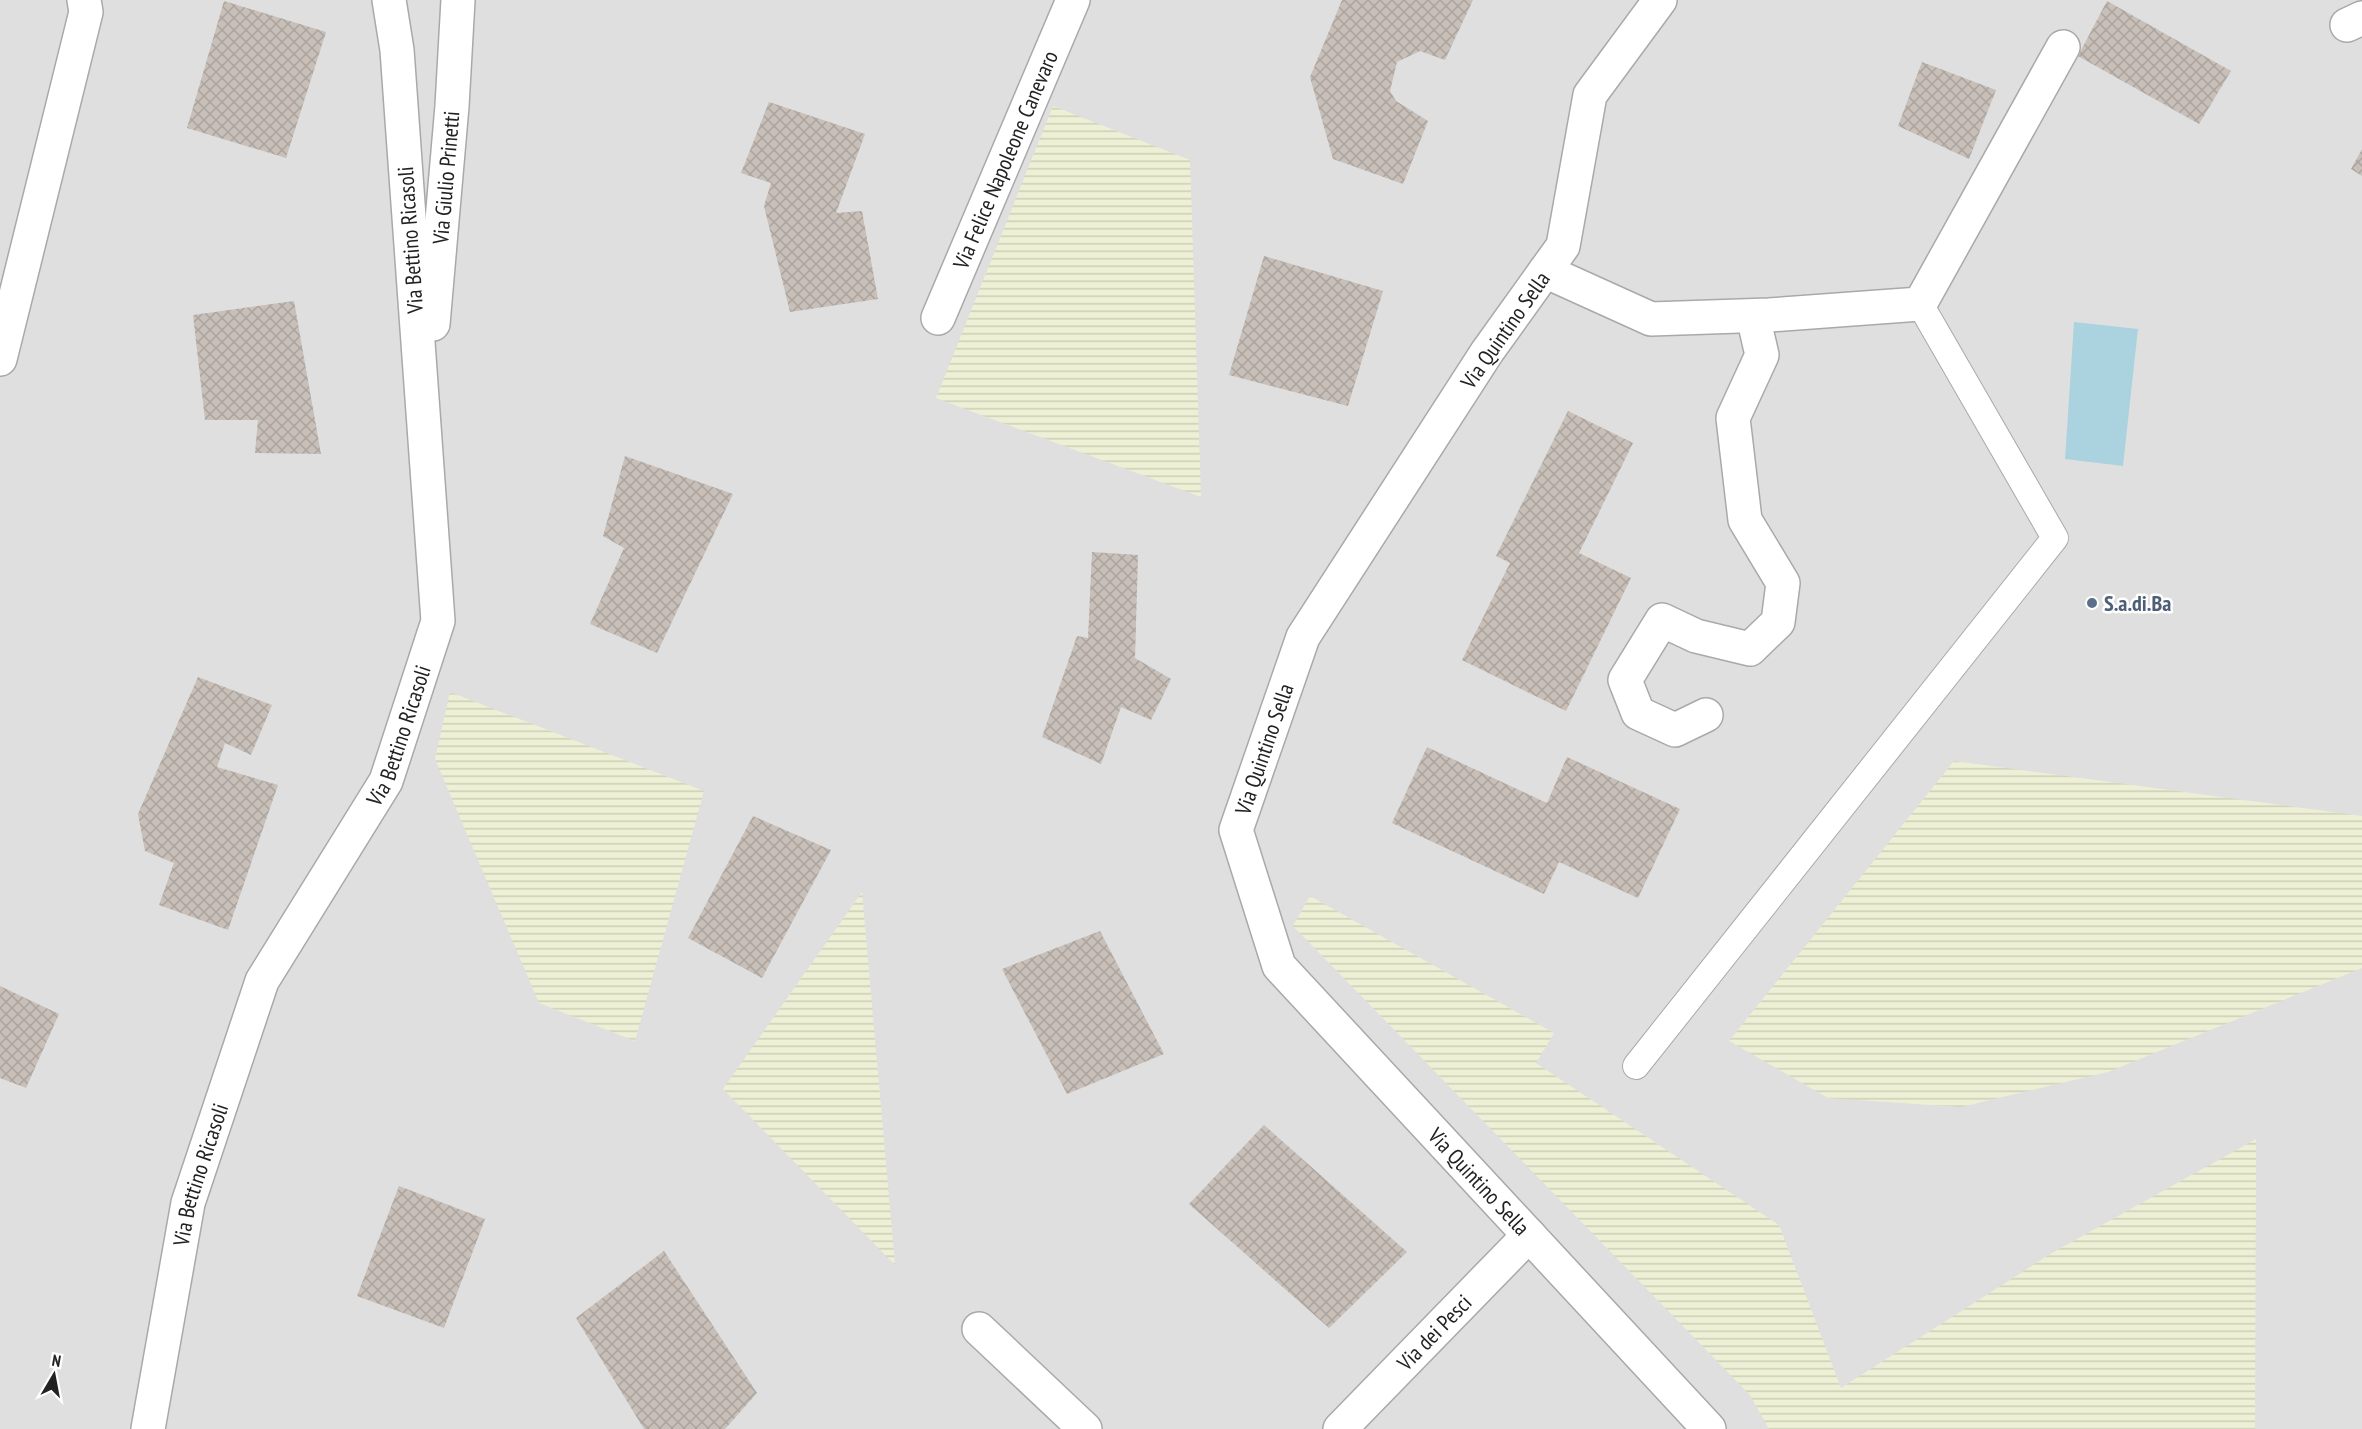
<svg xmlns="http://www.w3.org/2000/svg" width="2362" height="1429" font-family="'PT Sans Narrow',sans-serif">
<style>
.residential{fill:#e0dfdf}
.farmland{fill:url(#farmland-rules)}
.water{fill:#aad3df}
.building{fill:url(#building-cross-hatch)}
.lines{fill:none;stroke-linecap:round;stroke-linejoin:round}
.service-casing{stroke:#a9a9a9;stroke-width:28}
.minor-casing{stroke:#a9a9a9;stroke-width:36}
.tertiary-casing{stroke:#a9a9a9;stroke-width:36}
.service{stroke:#fff;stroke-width:26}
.minor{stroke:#fff;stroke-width:33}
.tertiary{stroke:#fff;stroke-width:33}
.service-dot{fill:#5c6f8a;stroke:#fff;stroke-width:2}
.labels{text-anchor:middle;stroke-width:5;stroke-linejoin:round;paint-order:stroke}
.street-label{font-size:22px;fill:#222;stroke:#fff}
.service-label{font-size:22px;font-weight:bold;fill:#4e5e75;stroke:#fff;text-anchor:start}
</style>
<defs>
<pattern id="farmland-rules" width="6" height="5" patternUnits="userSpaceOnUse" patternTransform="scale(1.5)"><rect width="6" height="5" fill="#eef0d5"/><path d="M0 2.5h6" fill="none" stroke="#ccceb7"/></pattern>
<pattern id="building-cross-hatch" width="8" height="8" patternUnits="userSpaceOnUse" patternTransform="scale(1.5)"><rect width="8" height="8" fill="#c7bfb8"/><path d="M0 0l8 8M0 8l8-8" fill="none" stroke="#aba49e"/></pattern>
</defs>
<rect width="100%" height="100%" fill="#f2efe9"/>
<path class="residential" d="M0,0H2362V1429H0Z"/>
<path class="farmland" d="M1053,106L1190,160L1201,497L936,398Z
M450,692L704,791L635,1041L539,1003L435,759Z
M1954,761L2362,816V968L2108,1072L1961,1107L1828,1098L1729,1041Z
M862,892L895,1265L723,1089Z
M1310,896L1554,1033L1536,1063L1779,1225L1841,1388L2052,1253L2256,1139L2255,1429H1769L1750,1395L1293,926Z"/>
<path class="water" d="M2074,322L2138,329L2123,466L2065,459Z"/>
<path class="building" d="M1342,0H1473L1445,60L1420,51L1397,62L1390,91L1396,101L1428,121L1403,184L1333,159L1310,77Z
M224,1L326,32L286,158L187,128Z
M2107,1L2231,71L2199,124L2078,56Z
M1922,62L1996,90L1969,159L1898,126Z
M769,102L865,134L836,213L862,211L878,299L790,312L764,206L771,183L741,173Z
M2362,149V176L2351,169Z
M1264,256L1383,291L1348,406L1229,375Z
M294,301L321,454L255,453L258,420H205L193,315Z
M1568,411L1633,443L1579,553L1631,578L1566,711L1462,660L1510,563L1496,556Z
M625,456L733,494L657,653L590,624L624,548L603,536Z
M1092,552L1138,555L1135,658L1171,679L1151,720L1121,707L1101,764L1042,737L1077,636L1088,638Z
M198,677L272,705L251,755L225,743L217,767L278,785L228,930L159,905L174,863L145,851L138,814Z
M1427,747L1547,803L1567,757L1680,809L1638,898L1559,862L1544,894L1392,823Z
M753,816L831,850L762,978L688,938Z
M1100,931L1164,1054L1067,1094L1002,969Z
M0,986L59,1014L26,1088L0,1078Z
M1264,1125L1407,1252L1329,1328L1189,1204Z
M399,1186L485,1219L444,1328L357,1296Z
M664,1251L757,1393L725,1429H644L576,1318Z"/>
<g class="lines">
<g class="service-casing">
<path id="service" d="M1636,1066L2055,538L1920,304"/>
</g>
<g class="minor-casing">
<g id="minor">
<path d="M2347,25L2362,18"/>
<path d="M1545,271L1651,319L1769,315L1920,304L2063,47"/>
<path id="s1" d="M938,318L1073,0"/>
<path id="s2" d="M433,324L452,106L458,0"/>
<path d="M0,359L86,12L84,0"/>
<path d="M1706,715L1675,730L1638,713L1625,680L1662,620L1696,636L1750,649L1778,622L1783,583L1745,520L1733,418L1762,355L1753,316"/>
<path d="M979,1329L1085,1429"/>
<path id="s3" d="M148,1429L188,1203L262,981L386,781L438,621L397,50L389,0"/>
<path id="s4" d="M1340,1429L1529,1235"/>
</g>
</g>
<g class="tertiary-casing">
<g id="tertiary">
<path id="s5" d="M1660,0L1590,95L1563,246L1487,352L1303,637L1236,830L1279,966L1709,1429"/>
</g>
</g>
<use href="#service" class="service"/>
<use href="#minor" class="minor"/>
<use href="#tertiary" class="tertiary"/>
</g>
<circle class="service-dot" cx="2092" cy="603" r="6"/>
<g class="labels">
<g class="street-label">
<text dy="8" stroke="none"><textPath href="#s1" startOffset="172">Via Felice Napoleone Canevaro</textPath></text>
<text dy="8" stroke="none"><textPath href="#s2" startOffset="147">Via Giulio Prinetti</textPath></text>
<text transform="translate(410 240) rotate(-94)" y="8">Via Bettino Ricasoli</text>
<text transform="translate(1505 330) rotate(-55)" y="8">Via Quintino Sella</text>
<text dy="8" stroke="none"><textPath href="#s3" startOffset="746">Via Bettino Ricasoli</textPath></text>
<text transform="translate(1264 749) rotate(-71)" y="8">Via Quintino Sella</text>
<text dy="8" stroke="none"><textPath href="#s3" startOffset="260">Via Bettino Ricasoli</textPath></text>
<text dy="8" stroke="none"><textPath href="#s5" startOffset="1382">Via Quintino Sella</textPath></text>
<text dy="8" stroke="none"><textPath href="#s4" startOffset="135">Via dei Pesci</textPath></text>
</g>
<g class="service-label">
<text x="2104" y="611">S.a.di.Ba</text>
</g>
</g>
<g transform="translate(54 1375) rotate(10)" stroke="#ffffff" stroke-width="4.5" paint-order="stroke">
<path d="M0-4.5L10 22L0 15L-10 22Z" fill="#222222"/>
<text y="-9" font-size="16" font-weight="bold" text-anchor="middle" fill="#222222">N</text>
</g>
</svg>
